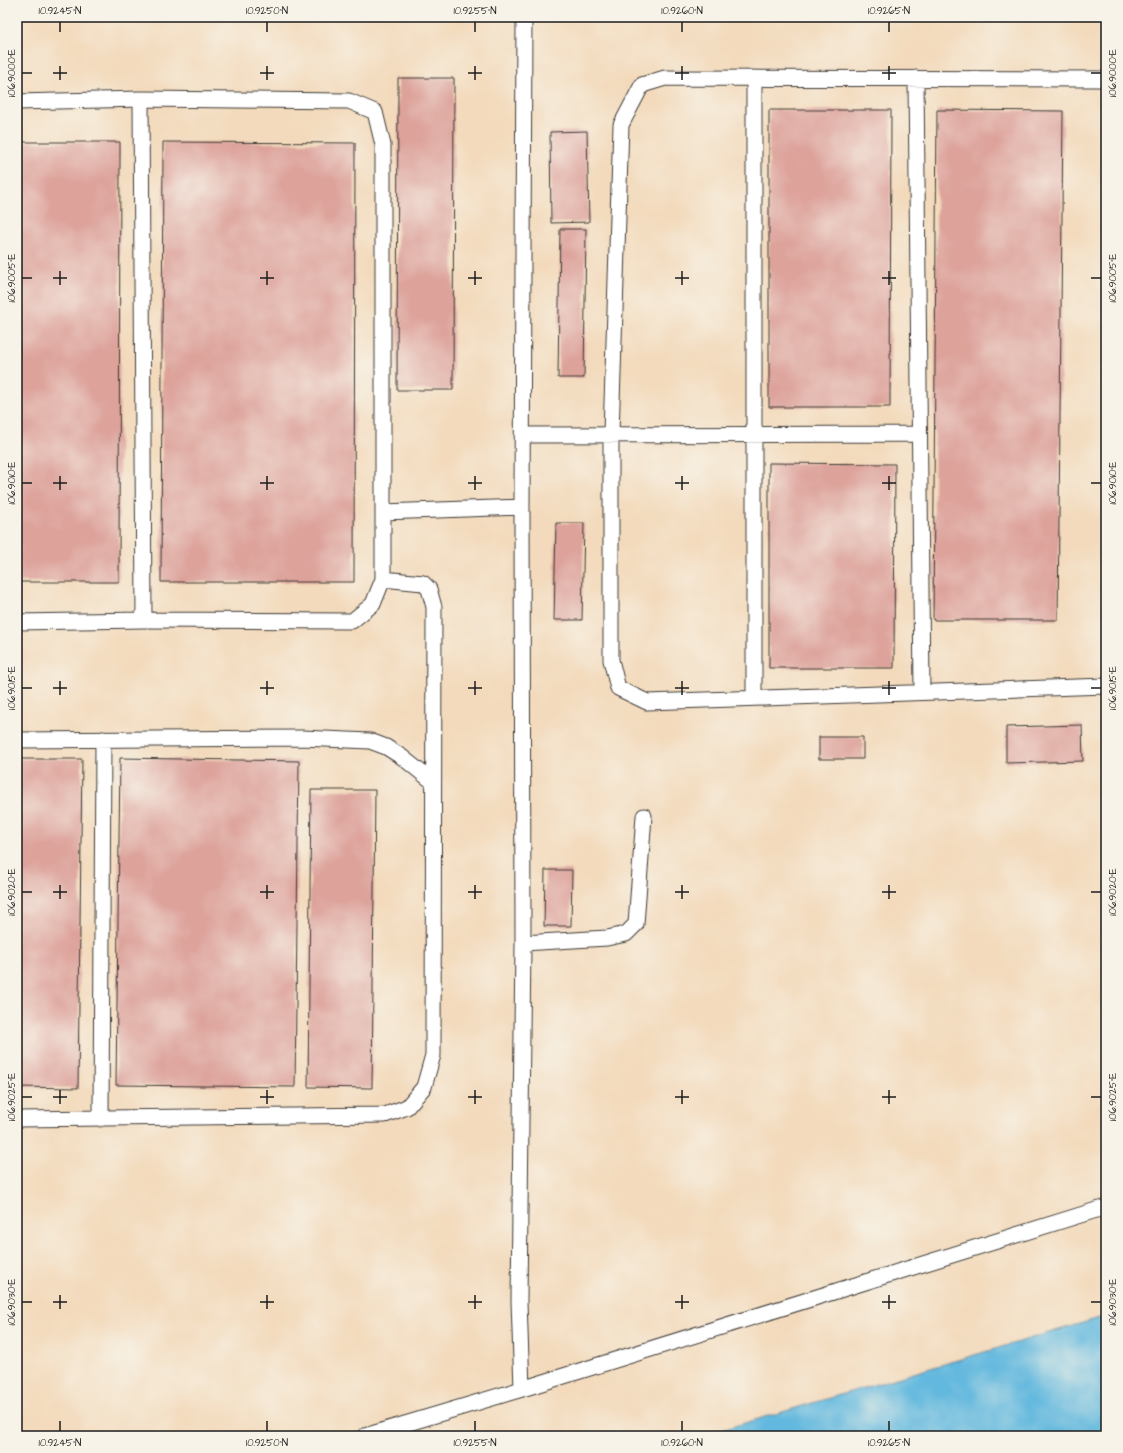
<svg xmlns="http://www.w3.org/2000/svg" width="1123" height="1453" font-family="'Architects Daughter',sans-serif">
<style>
.water{fill:#62b8de;stroke:#3f6a7d}
.building{fill:#dda39b}
.lines{fill:none;stroke-linecap:round;stroke-linejoin:round}
.lane-casing{stroke:#3c3834;stroke-width:17}
.lane{stroke:#fff;stroke-width:15}
.ticks{fill:none;stroke:#1c1c1c;stroke-width:1.5}
.neatline{fill:none;stroke:#1c1c1c;stroke-width:1.5}
.ticks-label{font-size:10px;text-anchor:middle;fill:#1c1c1c}
</style>
<rect width="100%" height="100%" fill="#f7f3e8"/>
<filter id="ink" filterUnits="userSpaceOnUse"><feTurbulence type="fractalNoise" baseFrequency=".025" numOctaves="2"/><feDisplacementMap in="SourceGraphic" scale="8" xChannelSelector="R" yChannelSelector="G"/><feConvolveMatrix kernelMatrix="1 2 1 2 8 2 1 2 1" color-interpolation-filters="sRGB"/></filter>
<filter id="wash" filterUnits="userSpaceOnUse"><feTurbulence type="fractalNoise" baseFrequency=".012" numOctaves="4" result="noise"/><feDisplacementMap in="SourceGraphic" scale="16" xChannelSelector="R" yChannelSelector="G"/><feGaussianBlur stdDeviation="0.9" result="paint"/><feColorMatrix in="noise" values="0 0 0 0 0 0 0 0 0 0 0 0 0 0 0 0 0 1.4 0 .05"/><feComposite in="paint" operator="in"/></filter>
<g filter="url(#wash)">
<rect width="100%" height="100%" fill="#f3dabc"/>
<path class="water" d="M1106,1316V1436H701Z"/>
<g id="blocks">
<path class="building" d="M398,78H454L453,390H397Z
M769,110H891L890,407H769Z
M937,110L1063,111L1058,620H933Z
M587,131L589,222L551,223L550,132Z
M20,142H120L119,582H19Z
M163,142L355,143L354,582H161Z
M560,229H586L584,378H558Z
M769,463L895,464L894,668H769Z
M556,523H584L582,620H554Z
M1082,725L1083,761L1006,763V727Z
M819,737H863V759H819Z
M120,758L299,761L295,1087L116,1085Z
M17,759H82L78,1088L17,1087Z
M311,790H375L372,1088L308,1087Z
M545,870H572L571,926H544Z"/>
</g>
</g>
<g filter="url(#ink)">
<use href="#blocks" fill-opacity="0" stroke="#3c3834" stroke-width="1"/>
<g class="lines">
<g class="lane-casing">
<path id="lane" d="M754,78V698
M916,78L922,692
M1106,79L665,78L642,85L621,125L611,434V660L618,688L647,702L1106,686
M141,99L144,620
M17,102L141,99L349,101L375,112L383,145V512L522,507
M523,435L919,434
M17,622L144,620L352,621L373,604L383,579V512
M17,740L302,738L370,741L386,747L402,757L433,782
M523,943L607,938L626,934L636,924L644,816
M17,1119L385,1115L407,1107L424,1087L433,1055L434,607L429,589L423,583L383,579
M101,1119L103,739
M522,1389L519,1301L523,943L522,507L524,17
M365,1436L522,1389L1106,1207"/>
</g>
<use href="#lane" class="lane"/>
</g>
</g>
<path class="ticks" d="M60,22V32M267,22V32M475,22V32M682,22V32M889,22V32M60,66V80M267,66V80M475,66V80M682,66V80M889,66V80M22,73H32M53,73H67M260,73H274M468,73H482M675,73H689M882,73H896M1091,73H1101M60,271V285M267,271V285M475,271V285M682,271V285M889,271V285M22,278H32M53,278H67M260,278H274M468,278H482M675,278H689M882,278H896M1091,278H1101M60,476V490M267,476V490M475,476V490M682,476V490M889,476V490M22,483H32M53,483H67M260,483H274M468,483H482M675,483H689M882,483H896M1091,483H1101M60,681V695M267,681V695M475,681V695M682,681V695M889,681V695M22,688H32M53,688H67M260,688H274M468,688H482M675,688H689M882,688H896M1091,688H1101M60,885V899M267,885V899M475,885V899M682,885V899M889,885V899M22,892H32M53,892H67M260,892H274M468,892H482M675,892H689M882,892H896M1091,892H1101M60,1090V1104M267,1090V1104M475,1090V1104M682,1090V1104M889,1090V1104M22,1097H32M53,1097H67M260,1097H274M468,1097H482M675,1097H689M882,1097H896M1091,1097H1101M60,1295V1309M267,1295V1309M475,1295V1309M682,1295V1309M889,1295V1309M22,1302H32M53,1302H67M260,1302H274M468,1302H482M675,1302H689M882,1302H896M1091,1302H1101M60,1421V1431M267,1421V1431M475,1421V1431M682,1421V1431M889,1421V1431"/>
<rect width="1123" height="1453" fill="none" stroke="#f7f3e8" stroke-width="44"/>
<rect x="22" y="22" width="1079" height="1409" class="neatline"/>
<g class="ticks-label">
<text x="60" y="14">10.9245°N</text>
<text x="267" y="14">10.9250°N</text>
<text x="475" y="14">10.9255°N</text>
<text x="682" y="14">10.9260°N</text>
<text x="889" y="14">10.9265°N</text>
<text transform="translate(1112 73) rotate(-90)" y="4">106.9000°E</text>
<text transform="translate(11 73) rotate(-90)" y="4">106.9000°E</text>
<text transform="translate(1112 278) rotate(-90)" y="4">106.9005°E</text>
<text transform="translate(11 278) rotate(-90)" y="4">106.9005°E</text>
<text transform="translate(1112 483) rotate(-90)" y="4">106.9010°E</text>
<text transform="translate(11 483) rotate(-90)" y="4">106.9010°E</text>
<text transform="translate(1112 688) rotate(-90)" y="4">106.9015°E</text>
<text transform="translate(11 688) rotate(-90)" y="4">106.9015°E</text>
<text transform="translate(1112 892) rotate(-90)" y="4">106.9020°E</text>
<text transform="translate(11 892) rotate(-90)" y="4">106.9020°E</text>
<text transform="translate(1112 1097) rotate(-90)" y="4">106.9025°E</text>
<text transform="translate(11 1097) rotate(-90)" y="4">106.9025°E</text>
<text transform="translate(1112 1302) rotate(-90)" y="4">106.9030°E</text>
<text transform="translate(11 1302) rotate(-90)" y="4">106.9030°E</text>
<text x="60" y="1446">10.9245°N</text>
<text x="267" y="1446">10.9250°N</text>
<text x="475" y="1446">10.9255°N</text>
<text x="682" y="1446">10.9260°N</text>
<text x="889" y="1446">10.9265°N</text>
</g>
</svg>
